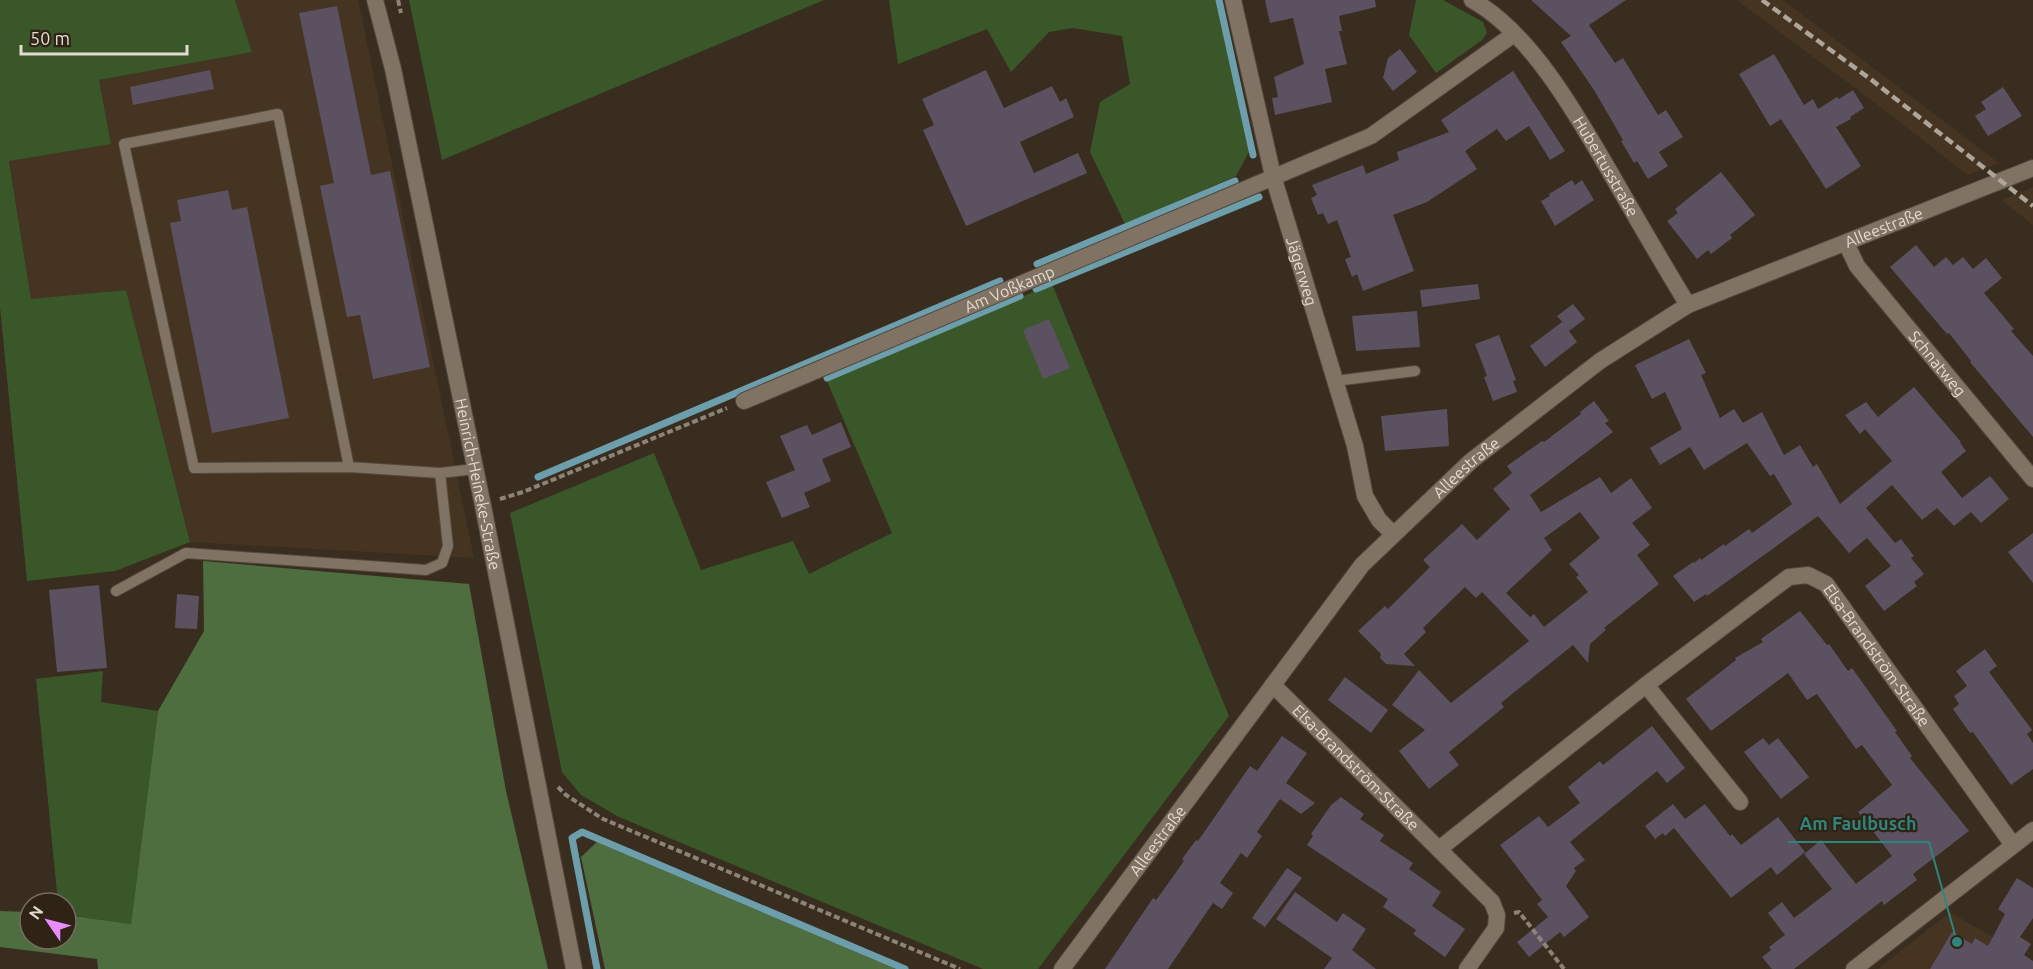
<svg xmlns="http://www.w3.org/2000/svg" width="2033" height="969" font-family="Ubuntu,sans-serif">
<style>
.built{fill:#443421}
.green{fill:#3a572a}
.forest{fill:#4e6e3f}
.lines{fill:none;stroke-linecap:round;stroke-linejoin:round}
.stream{stroke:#6d9eac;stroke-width:7}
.building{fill:#5c5160;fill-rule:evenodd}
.service-casing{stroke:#53483d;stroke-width:12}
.minor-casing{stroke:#53483d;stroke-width:18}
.path{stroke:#8d8378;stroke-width:4;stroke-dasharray:6 3;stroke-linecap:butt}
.service{stroke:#807363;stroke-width:10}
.minor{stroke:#807363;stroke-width:16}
.rail{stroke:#ada49a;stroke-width:4.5;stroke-dasharray:9 4.5;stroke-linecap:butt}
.labels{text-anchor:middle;stroke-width:4.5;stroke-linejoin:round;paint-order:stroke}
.street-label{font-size:16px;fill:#e3dbd2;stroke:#2e2315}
.leader{fill:none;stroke:#2f857d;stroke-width:2}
.callout-dot{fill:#2f857d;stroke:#2e2315;stroke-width:2}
.callout-label{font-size:18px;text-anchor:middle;font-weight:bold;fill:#2f857d;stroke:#2e2315;stroke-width:4.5;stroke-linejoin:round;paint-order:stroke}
</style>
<rect width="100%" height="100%" fill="#392d1f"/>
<path class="built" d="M235,0H358L474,558L190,542L126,290L31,300L9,160L111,144L99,80L252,52Z
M1736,0H1783L1999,163L1968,175L1858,90Z
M2033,187V225L2001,200Z
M1950,912L2033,961V969H1878Z"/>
<path class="green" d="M0,0H235L252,52L99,80L111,144L9,161L31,299L126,290L190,542L115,571L27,581L0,307Z
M409,0H824L442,160Z
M889,0H1216L1249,152L1236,176L1125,224L1090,152L1100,102L1130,84L1122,36L1073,28L1049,32L1011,72L987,29L898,64Z
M1416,0H1443L1483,22L1487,33L1482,40L1436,73L1409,35Z
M1052,284L1229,716L1038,969H983L619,817L581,795L562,772L510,513L654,453L701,570L793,541L809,574L892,533L827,381Z
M103,671L101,702L158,711L131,924L66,915V903H58L36,679Z"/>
<path class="forest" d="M203,561L469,584L506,791L548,969H98L97,959L0,947V911L30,912V939H66V915L131,924L158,711L204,631Z
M597,842L896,969H605L581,857Z"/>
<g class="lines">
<path class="stream" d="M1219,0L1253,155
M1037,264L1235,181
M1036,289L1259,197
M827,378L1020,296
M538,477L1000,281
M597,969L572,838L582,832L905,969"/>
</g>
<path class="building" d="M1265,0H1375L1376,7L1339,16L1342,31H1339L1347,64L1325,69L1332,102L1275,115L1272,98L1278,97L1274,77L1304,64L1293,18L1270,23Z
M1531,0H1626L1589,25L1615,63L1623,58L1658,115L1666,110L1683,137L1659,152L1668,166L1648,179L1637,161L1634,163L1621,141L1623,140L1594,90L1561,42L1571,36Z
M337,6L371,175L390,171L430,367L373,379L360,315L347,317L320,186L334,183L299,13Z
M1400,49L1417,72L1393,91L1383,78L1388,58Z
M1774,54L1804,105L1813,99L1818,109L1837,97L1839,99L1853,90L1864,108L1850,117L1851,119L1836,127L1861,166L1826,189L1781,119L1770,126L1739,74Z
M210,70L214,89L133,105L130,87Z
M986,70L1004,108L1052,86L1060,102L1066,98L1074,117L1020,142L1034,173L1078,153L1087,173L966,226L923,130L934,125L922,99Z
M1513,71L1565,151L1550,160L1529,126L1506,141L1497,129L1465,151L1477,169L1427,202L1393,215L1414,271L1363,291L1357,274L1352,277L1345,259L1351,257L1337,220L1328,224L1323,213L1318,215L1311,198L1317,195L1312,185L1363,165L1366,174L1399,160L1397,152L1449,132L1441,120Z
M2003,87L2022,116L1988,136L1975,116L1986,109L1981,102Z
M1721,172L1755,215L1730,235L1732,238L1711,254L1708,250L1697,259L1667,221L1678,213L1675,209Z
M1572,180L1575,185L1582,180L1594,200L1555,226L1541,201L1550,196L1549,194Z
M228,190L232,210L247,207L289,418L212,433L170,223L181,221L177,200Z
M1916,245L1934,267L1946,257L1953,265L1963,257L1973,269L1986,258L2002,278L1984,293L2014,329L2011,331L2033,356V437L1970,362L1971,361L1949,333L1947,334L1890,267Z
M1478,284L1480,299L1422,307L1420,290Z
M1573,304L1585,319L1569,331L1577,342L1545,367L1530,346L1562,322L1563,323L1557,316Z
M1417,311L1420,347L1356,351L1352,316Z
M1049,319L1070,368L1043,379L1023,330Z
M1499,335L1516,380L1513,381L1517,392L1493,401L1484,377L1487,376L1475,344Z
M1689,339L1706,373L1701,375L1720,418L1734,409L1743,423L1762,412L1784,455L1800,445L1813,467L1817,464L1840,504L1892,461L1865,429L1860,434L1845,415L1866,402L1878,417L1914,387L1961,442L1960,443L1966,451L1941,472L1962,498L1990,476L2009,499L1981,523L1971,512L1954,526L1937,508L1922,520L1892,485L1866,508L1895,543L1901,539L1914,556L1911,558L1924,574L1914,582L1917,586L1884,611L1865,586L1891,566L1867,538L1849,553L1818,516L1707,596L1706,594L1694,602L1673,576L1693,562L1694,563L1700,558L1701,560L1724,544L1725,546L1749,529L1752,533L1792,504L1774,474L1770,476L1747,443L1704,470L1690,447L1660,465L1650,448L1682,429L1665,392L1652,399L1635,365Z
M1594,401L1609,421L1605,423L1613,432L1530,495L1541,512L1600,477L1611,493L1631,478L1652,508L1632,523L1650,545L1637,555L1659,584L1604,628L1606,630L1590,644L1588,663L1573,645L1501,703L1504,707L1449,752L1459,765L1429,789L1399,751L1425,730L1392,705L1419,670L1451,703L1529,641L1482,592L1476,598L1465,587L1423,628L1426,632L1404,654L1415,666L1386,664L1380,658L1381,654L1358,631L1385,606L1388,609L1430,567L1423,560L1462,524L1477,540L1510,509L1493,489L1512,473L1507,466L1542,441L1544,442L1581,414L1580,412ZM1580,512L1600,538L1569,564L1579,575L1576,577L1588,592L1544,627L1534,614L1530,617L1506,593L1552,550L1544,538Z
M1447,409L1449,446L1385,451L1381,416Z
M841,422L851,447L822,459L831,481L804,493L810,507L782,518L766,482L795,470L780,436L807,425L812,435Z
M2033,533V583L2008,552Z
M99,585L107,668L57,672L49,590Z
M177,594L199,596L197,629L175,628Z
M1800,611L1827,645L1829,644L1848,671L1852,668L1897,731L1895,732L1912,756L1910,758L1969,831L1913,874L1917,880L1884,905L1882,901L1794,969H1772L1762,957L1771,950L1769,947L1785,935L1768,913L1782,902L1794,918L1832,889L1804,854L1821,840L1856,884L1892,856L1858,812L1892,785L1862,745L1856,749L1817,694L1807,700L1788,673L1711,731L1686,699L1736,660L1735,658L1763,642L1761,639Z
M1985,649L1997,666L1989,672L2032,730L2027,734L2033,743V769L2011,785L1973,732L1970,733L1953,709L1959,704L1954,696L1967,686L1956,671Z
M1345,677L1388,710L1371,733L1328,700Z
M1652,726L1685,768L1667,783L1657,771L1570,842L1585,860L1574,868L1576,871L1566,886L1589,917L1564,937L1560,932L1529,957L1517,942L1548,917L1537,904L1542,900L1500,845L1539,816L1548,827L1580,803L1568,787L1600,761L1603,765Z
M1282,736L1307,753L1286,783L1315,803L1301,814L1280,799L1257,832L1262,836L1247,858L1241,853L1220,883L1233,893L1222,909L1213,903L1168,969H1105L1153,898L1156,900L1162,892L1184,861L1182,859L1196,840L1198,841L1250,766L1257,771Z
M1763,738L1769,745L1778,738L1809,777L1781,799L1744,752Z
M1341,797L1364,814L1360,819L1384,835L1380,841L1413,863L1409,869L1441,892L1432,906L1465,929L1445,957L1413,934L1416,930L1383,907L1388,899L1307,845L1313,836L1311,834L1331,805Z
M1673,804L1685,819L1705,804L1730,836L1732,834L1741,845L1778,817L1805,852L1777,875L1771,867L1731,898L1674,828L1665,836L1663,833L1655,839L1645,826Z
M1287,868L1302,878L1265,927L1252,918Z
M2017,878L2033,888V918L2020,937L2031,944L2024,955L2033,961V969H1930L1952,932L1972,944L1975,938L1988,946L2005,914L1998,909Z
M1295,892L1337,922L1343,913L1366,929L1352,950L1376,969H1324L1332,958L1276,919Z"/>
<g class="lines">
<g class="service-casing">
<path id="service" d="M1335,381L1415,371
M349,467L194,468L124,144L278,114L349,467L440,473
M116,591L186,553L426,570L442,563L448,546L440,473L475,469"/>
</g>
<g class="minor-casing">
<g id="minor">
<path id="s1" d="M375,0L393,69L483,506L574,969"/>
<path id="s2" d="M1233,0L1273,176L1355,446L1365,496L1379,520L1393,534"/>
<path id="s3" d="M1472,0C1534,34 1583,126 1618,186C1641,226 1664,266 1688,305"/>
<path id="s4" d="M1846,243L1857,266L2033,479"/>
<path id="s5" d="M744,401L1371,136L1514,34"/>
<path id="s6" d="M1273,685L1492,902L1497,915L1496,928L1467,969"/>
<path d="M1646,685L1740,802"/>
<path id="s7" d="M1439,849L1646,685L1789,577L1808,575L1826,584L2013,845"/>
<path id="s8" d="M1062,969L1362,565L1471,461L1600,361L1688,305L2033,168"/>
<path d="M1854,969L2033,830"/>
</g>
</g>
<path class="path" d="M398,0L401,13
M500,499L523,492L727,408
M558,787L566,795L603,819L960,969
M1514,913L1519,912L1564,969"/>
<use href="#service" class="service"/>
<use href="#minor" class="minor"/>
<path class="rail" d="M1762,0L1869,78L2033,206"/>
</g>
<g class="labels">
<g class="street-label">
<text dy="6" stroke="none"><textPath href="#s3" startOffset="216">Hubertusstraße</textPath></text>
<text dy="6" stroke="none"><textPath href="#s8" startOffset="1132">Alleestraße</textPath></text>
<text dy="6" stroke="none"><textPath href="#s2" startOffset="280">Jägerweg</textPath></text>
<text dy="6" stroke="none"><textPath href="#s5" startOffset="288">Am Voßkamp</textPath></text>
<text dy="6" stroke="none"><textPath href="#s4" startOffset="152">Schnatweg</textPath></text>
<text dy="6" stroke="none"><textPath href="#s8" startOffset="646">Alleestraße</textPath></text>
<text dy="6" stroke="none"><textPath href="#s1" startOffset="495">Heinrich-Heineke-Straße</textPath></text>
<text dy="6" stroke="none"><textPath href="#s7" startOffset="570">Elsa-Brandström-Straße</textPath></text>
<text dy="6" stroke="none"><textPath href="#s6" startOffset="117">Elsa-Brandström-Straße</textPath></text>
<text dy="6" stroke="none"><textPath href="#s8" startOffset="160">Alleestraße</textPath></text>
</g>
</g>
<path class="leader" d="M1957 942L1929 842H1788"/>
<circle class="callout-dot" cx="1957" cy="942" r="6"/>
<g class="callout-label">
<text x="1858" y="830">Am Faulbusch</text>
</g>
<g transform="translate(48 921) rotate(305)"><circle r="28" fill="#2e2315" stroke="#766d61" stroke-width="1.5"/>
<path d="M0-4.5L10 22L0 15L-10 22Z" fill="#e98dfe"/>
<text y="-9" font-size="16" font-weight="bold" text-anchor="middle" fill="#e3dbd2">N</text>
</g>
<path d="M21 45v9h166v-9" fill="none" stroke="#e3dbd2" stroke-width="3"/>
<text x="30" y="45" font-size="18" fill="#e3dbd2" stroke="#2e2315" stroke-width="4.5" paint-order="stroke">50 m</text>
</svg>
